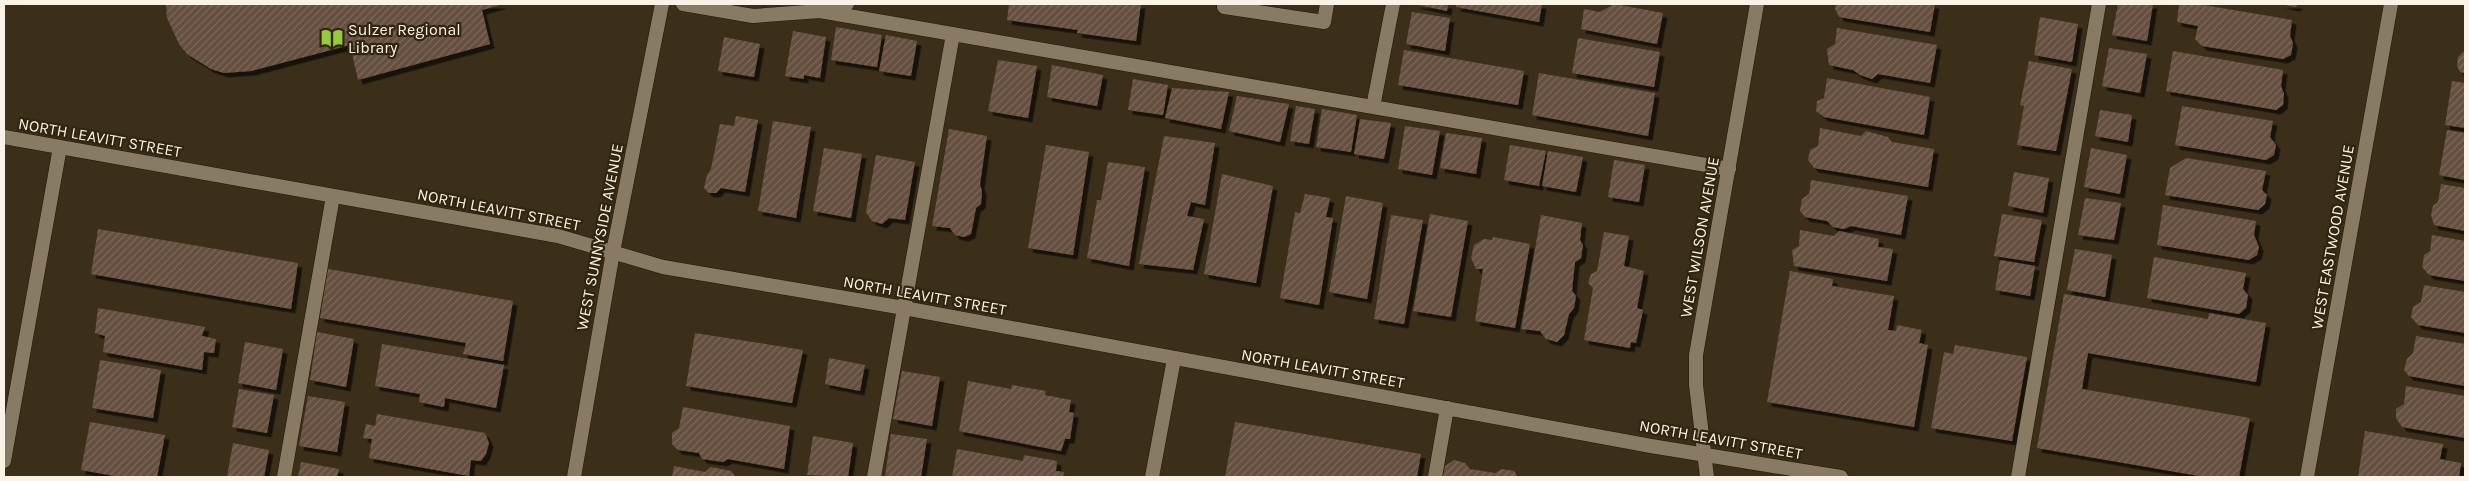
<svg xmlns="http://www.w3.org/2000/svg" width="2469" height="481" font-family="Karla,sans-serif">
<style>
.building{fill:url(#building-hatch);filter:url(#shadow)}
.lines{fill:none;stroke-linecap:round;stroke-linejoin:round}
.service-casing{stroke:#221703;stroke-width:15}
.minor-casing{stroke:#221703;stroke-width:15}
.tertiary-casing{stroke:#221703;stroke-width:15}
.service{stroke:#897b63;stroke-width:14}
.minor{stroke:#897b63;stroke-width:14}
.tertiary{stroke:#897b63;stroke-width:14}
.labels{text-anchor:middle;stroke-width:4.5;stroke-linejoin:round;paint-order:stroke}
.poi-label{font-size:16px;fill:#faf3e5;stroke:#312510;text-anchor:start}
.street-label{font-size:16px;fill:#faf3e5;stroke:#312510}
</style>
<defs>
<pattern id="building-hatch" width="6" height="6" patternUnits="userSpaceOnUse" patternTransform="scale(1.25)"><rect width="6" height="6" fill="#654f3f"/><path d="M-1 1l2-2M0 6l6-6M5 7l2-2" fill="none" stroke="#7c695b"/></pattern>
<filter id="shadow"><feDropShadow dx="4.5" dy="4.5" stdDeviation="0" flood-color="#0009"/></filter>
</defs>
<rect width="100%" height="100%" fill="#3b2f1a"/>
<path class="building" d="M166,4H503L482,10L490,44L358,80L350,45L251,71L224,73L211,69L187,54L179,44L167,18Z
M1009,4H1141L1136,41L1077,33L1078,30L1007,20Z
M1414,4H1448L1447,11Z
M1457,4H1542L1539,22L1456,7Z
M1614,4L1663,13L1657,44L1581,29L1584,9L1600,12Z
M1836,4H1935L1930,32L1839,17L1835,9Z
M2118,4H2153L2147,41L2112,35Z
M2179,4H2198L2292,20L2290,36L2293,43L2291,55L2283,59L2202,46L2195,39L2198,26L2177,22Z
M2280,4H2299L2295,7Z
M1412,12L1450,18L1445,51L1406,44Z
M2040,17L2078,24L2072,62L2034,55Z
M836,27L882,35L877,67L831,60Z
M1837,28L1937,45L1930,83L1878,74L1872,79L1860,75L1853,70L1829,65L1827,49L1835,44Z
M793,31L826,37L820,78L804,75V79L785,76Z
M886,35L917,41L911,76L879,71Z
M724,37L760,44L754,77L718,71Z
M1578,38L1660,52L1654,87L1572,73Z
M2109,48L2147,54L2140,93L2102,86Z
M1404,50L1524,71L1518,105L1398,85Z
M2465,50V73L2460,72L2457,66L2458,57Z
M2173,51L2283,70L2281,86L2284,94L2283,105L2276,110L2166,91Z
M998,60L1037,66L1028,118L988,111Z
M2029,61L2072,69L2056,151L2017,145L2024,106L2020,105Z
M1052,65L1103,75L1097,106L1047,97Z
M1539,73L1655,93L1648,136L1532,115Z
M1827,78L1930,97L1924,135L1824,117L1816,111L1817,101L1824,98Z
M1133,79L1168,85L1163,115L1128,110Z
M2452,81L2465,83V128L2445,125Z
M1172,88L1229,92L1221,129L1165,118Z
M1237,96L1289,104L1280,142L1229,131Z
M1296,106L1315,109L1309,144L1290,141Z
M2182,106L2273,121L2270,137L2276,145L2274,155L2266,160L2175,145Z
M1322,109L1357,115L1351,152L1316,147Z
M2100,110L2132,115L2128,142L2095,136Z
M736,116L758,120L745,192L721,188L716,193H709L704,188L707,175L711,169L720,124L734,126Z
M1360,119L1391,123L1384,159L1354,154Z
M773,121L811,127L796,218L758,211Z
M1405,126L1440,131L1432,175L1398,169Z
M1820,128L1861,136L1866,131L1888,137L1892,142L1934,149L1928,187L1814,168L1808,160L1810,150L1818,146Z
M949,129L987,136L980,184L982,192L981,204L976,208L971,234L964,237L955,235L950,228L932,226Z
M2447,130L2465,133V180L2439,175Z
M1446,133L1482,138L1476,174L1440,168Z
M1164,136L1215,143L1205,205L1191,202L1187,216L1204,219L1193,270L1139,264Z
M1046,145L1089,152L1073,255L1028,248Z
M1510,145L1546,151L1539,186L1504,180Z
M824,148L862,154L851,218L813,211Z
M2091,148L2127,155L2120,194L2084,187Z
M1548,151L1583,157L1576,192L1542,186Z
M876,155L915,162L905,220L889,218L882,224L872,221L866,212Z
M2186,158L2266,171L2262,190L2267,195L2265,204L2258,210L2165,195L2170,168Z
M1614,160L1645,165L1639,202L1608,197Z
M1108,162L1145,167L1129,266L1087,258L1097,200H1101Z
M2014,172L2049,178L2043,213L2008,206Z
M1222,174L1273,186L1256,283L1204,274Z
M1811,180L1908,196L1901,235L1851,226L1844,229L1833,227L1827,221L1805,217L1800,211L1802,199L1809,194Z
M2441,184L2465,188V231L2434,225L2431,215L2433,206L2438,202Z
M1305,194L1330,198L1326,217L1333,218L1319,305L1280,298L1295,212L1300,213Z
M1346,196L1383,203L1367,299L1329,292Z
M2085,198L2121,203L2114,240L2078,235Z
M2163,205L2256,221L2254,235L2259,247L2257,255L2249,260L2157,245Z
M1430,214L1468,221L1451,317L1413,311Z
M2002,214L2042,220L2034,262L1994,256Z
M1391,215L1423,220L1404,324L1374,319Z
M1541,215L1582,223L1580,240L1583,245L1581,258L1575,262L1572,291L1576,296L1574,308L1569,314L1564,335L1557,342L1546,339L1540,331L1521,329Z
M98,229L298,263L291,309L91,274Z
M1800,230L1834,236L1839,231L1879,239L1878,247L1893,249L1887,281L1794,266L1792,250L1799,246Z
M1604,232L1629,236L1624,266L1644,271L1637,308L1643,310L1636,343L1631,342L1630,348L1584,340L1593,288L1588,283L1591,274L1597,271Z
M2432,235L2465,241V281L2429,275L2422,267L2424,255L2430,251Z
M1493,237L1530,244L1515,328L1475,321L1483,269H1476L1471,258L1474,245L1484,239L1492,240Z
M2075,249L2112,255L2105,297L2067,290Z
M2154,257L2246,273L2243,289L2248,295L2246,308L2239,314L2147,298Z
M2000,260L2035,266L2030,296L1995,290Z
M328,269L513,301L503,361L463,354L466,343L320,318Z
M1790,271L1833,279L1832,286L1894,296L1888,330L1896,331L1897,325L1922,330L1919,343L1928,345L1914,427L1767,402Z
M2424,285L2465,292V333L2418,325L2411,317L2413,307L2421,302Z
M2064,294L2208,319L2209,313L2266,323L2256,382L2088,353L2082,389L2250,418L2239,477H2205L2037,448Z
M98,308L205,327L202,336L216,339L214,353L204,352L202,370L103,352L105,336L95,333Z
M317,332L354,339L346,387L310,380Z
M695,333L803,350L792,403L686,386Z
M2416,336L2465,344V386L2409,376L2404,370L2407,359L2413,353Z
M245,342L283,349L276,390L238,383Z
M382,344L504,365L496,408L445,398L444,407L419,402L420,394L375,386Z
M1955,345L2027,357L2012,441L1931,428L1944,352L1953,354Z
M829,358L865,365L860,391L825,384Z
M100,360L161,370L153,418L92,408Z
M902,371L940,377L932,426L893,419Z
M968,381L1011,389L1012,385L1046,391L1045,395L1071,400L1069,412L1074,413L1070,439H1065L1061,451L959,431Z
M2406,386L2465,396V438L2402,427L2396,418V409L2404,404Z
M239,389L274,395L267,433L232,427Z
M308,396L345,402L337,452L299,446Z
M683,407L790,426L784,469L728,459L723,462L702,459L699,453L678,450L672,444V433L679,428Z
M377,414L485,433L489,443L486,454L481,461L471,460L469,476L369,458L372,439L363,438L366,424L375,426Z
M90,422L165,435L157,477H120L81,470Z
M1235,422L1421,454L1417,477H1225Z
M2365,431L2443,444L2440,459L2461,463L2459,477H2358Z
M891,434L927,439L921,477H885Z
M813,436L853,443L848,477L807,475Z
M233,443L269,450L264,477H227Z
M957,449L1023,461L1024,455L1057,461L1056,471L1064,472L1063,477H952Z
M1454,460L1465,463L1470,469L1495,473L1502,469L1514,471L1518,477H1443L1445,466Z
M301,462L339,469L337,477H298Z
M674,466L705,472L711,467L731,471L736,477H672Z"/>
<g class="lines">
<g class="service-casing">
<path id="service" d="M683,4L753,16L820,11L847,4
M1224,4V7L1324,22L1327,4
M820,11L1729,169
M1373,107L1393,4
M284,477L333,196
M874,477L953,34
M1435,477L1447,408
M2018,477L2099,4"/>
</g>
<g class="minor-casing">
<path id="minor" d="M4,137L558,236L663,267L904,308L1651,446L1841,477
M4,461L60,147
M574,477L613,252L662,4
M1152,477L1174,359
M2307,477L2391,4"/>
</g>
<g class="tertiary-casing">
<path id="tertiary" d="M1707,477L1696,385V355L1757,4"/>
</g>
<use href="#service" class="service"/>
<use href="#minor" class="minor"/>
<use href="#tertiary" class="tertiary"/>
</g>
<defs>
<g id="library-bare" transform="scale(1.725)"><path d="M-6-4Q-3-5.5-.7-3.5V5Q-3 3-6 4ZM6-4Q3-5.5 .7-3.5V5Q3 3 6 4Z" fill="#94cc3c" stroke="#312510" stroke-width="2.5" paint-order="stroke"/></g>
</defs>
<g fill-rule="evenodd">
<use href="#library-bare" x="332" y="38"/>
</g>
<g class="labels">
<g class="poi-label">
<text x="348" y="35">Sulzer Regional<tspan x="348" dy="18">Library</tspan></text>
</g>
<g class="street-label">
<text transform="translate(100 137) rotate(10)" y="6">NORTH LEAVITT STREET</text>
<text transform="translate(499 209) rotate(11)" y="6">NORTH LEAVITT STREET</text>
<text transform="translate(599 237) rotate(-79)" y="6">WEST SUNNYSIDE AVENUE</text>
<text transform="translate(1699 237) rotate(-80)" y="6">WEST WILSON AVENUE</text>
<text transform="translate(2332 237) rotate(-80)" y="6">WEST EASTWOOD AVENUE</text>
<text transform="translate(925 295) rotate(10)" y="6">NORTH LEAVITT STREET</text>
<text transform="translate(1323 368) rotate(10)" y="6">NORTH LEAVITT STREET</text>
<text transform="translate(1721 439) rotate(10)" y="6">NORTH LEAVITT STREET</text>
</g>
</g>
<rect width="2469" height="481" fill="none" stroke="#faf3e5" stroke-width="10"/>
</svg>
